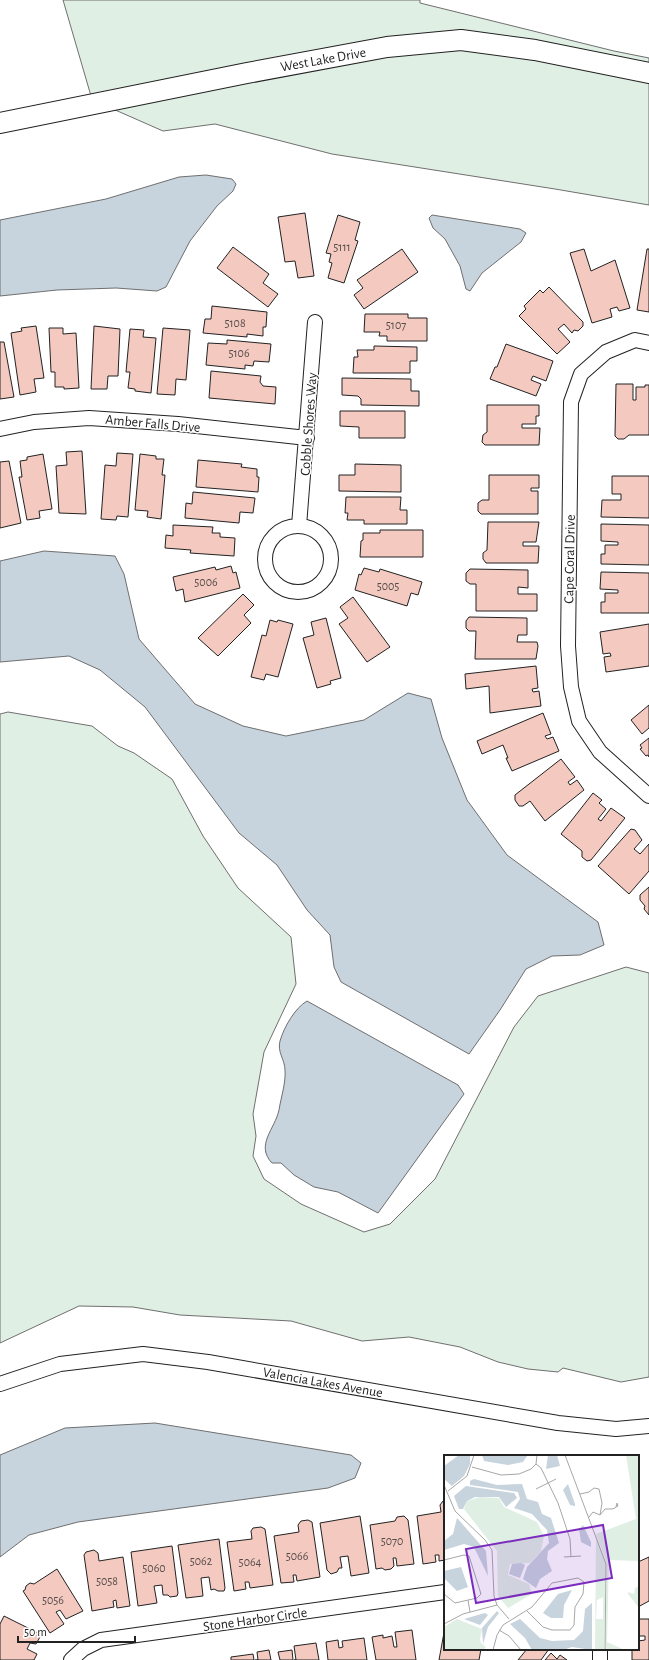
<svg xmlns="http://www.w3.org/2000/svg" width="649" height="1660" font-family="'Alegreya Sans',sans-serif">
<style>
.green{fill:#e0efe3;stroke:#6f6f6f}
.water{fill:#c7d3dd;stroke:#6f6f6f}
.building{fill:#f3c9c0;stroke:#222}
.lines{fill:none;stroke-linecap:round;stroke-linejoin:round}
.street-casing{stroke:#222;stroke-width:16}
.secondary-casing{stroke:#222;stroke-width:22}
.street{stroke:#fff;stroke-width:14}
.secondary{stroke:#fff;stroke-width:20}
.labels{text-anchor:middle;stroke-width:3;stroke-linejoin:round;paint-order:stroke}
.number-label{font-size:12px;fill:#564c4a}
.street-label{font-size:14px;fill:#222;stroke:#fff}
.inset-road{fill:none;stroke:#a7a7a7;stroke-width:1}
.view{fill:#7b2cbf;fill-opacity:0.15;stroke:#7b2cbf;stroke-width:2}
.inset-edge{fill:none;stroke:#222;stroke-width:2}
</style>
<rect width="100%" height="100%" fill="#fff"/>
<path class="green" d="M63,0H420V3L614,51L649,58V64L462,32L91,96Z
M461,48L534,58L649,81V205L555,189L332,154L215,124L163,131L113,109L389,55Z
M8,712L92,726L118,746L134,753L172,779L203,836L238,888L291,937L296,984L264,1052L253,1114L256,1136L253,1156L264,1179L301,1204L364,1232L390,1224L435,1179L514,1027L538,996L626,967L649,973V1377L621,1382L563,1368L558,1372L528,1369L498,1362L460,1347L409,1337L362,1341L291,1321L180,1315L133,1307L79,1306L0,1343V714Z"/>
<path class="water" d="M206,175L232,179L236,184L233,191L217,206L190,241L166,287L157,291L116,288L57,290L0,296V220L106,199L179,177Z
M432,215L520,229L526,233L521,242L482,273L470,291L466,289L460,266L445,239L433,228L429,218Z
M44,551L115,556L124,574L139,639L195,704L243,726L286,736L364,720L408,693L431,699L442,738L467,800L507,855L598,922L604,945L580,955L552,956L526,969L500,1010L469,1054L341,982L334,967L330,935L307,910L277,865L239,833L145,707L100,670L69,656L0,662V561Z
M307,1001L458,1085L464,1094L378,1213L338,1192L314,1187L294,1175L281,1163H272C255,1145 275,1129 279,1110C281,1097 286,1083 285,1070C285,1060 277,1052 280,1041C284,1027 295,1008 307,1001Z
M155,1423L351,1455L361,1463L355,1478L328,1488L78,1522L29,1535L0,1557V1455L65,1428Z"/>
<path class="building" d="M305,213L314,276L298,278L295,261L285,262L278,217Z
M338,215L360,222L355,240L358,241L344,283L328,278L332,263L329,262L331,254L326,253Z
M233,247L269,274L263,283L278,294L268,307L217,268Z
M402,249L418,272L364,309L354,295L363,288L357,280Z
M584,249L591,271L615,260L630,308L619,311L617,307L610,309L612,317L592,323L570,253Z
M647,249H649V312L637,310Z
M549,287L583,322V326L578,331L574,330L572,333L564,324L558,329L570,342L557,354L519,316L526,309L524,306L540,290L543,293Z
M212,306L267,312L266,327H263V336L247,334V337L203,333L205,319H211Z
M365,314H408V318H427V341H387V336H379L380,332H364Z
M36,326L44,378L34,379L36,392L20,395L11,333L22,331L21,328Z
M94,326L120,329L118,376H108L107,389H91Z
M49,328H63V334L76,333L79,388L64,389V387H55V372H51Z
M163,328L190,330L186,380L176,379L175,395L157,394Z
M130,329L144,330L143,337L156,338L151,393L135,391V389L128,388L130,372H126Z
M227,340L271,344L269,362L254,361L253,366L245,365V369L206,365L208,343L227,344Z
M0,342H4L14,397L0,399Z
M506,344L553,361L546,381L533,376L531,380L541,384L536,396L490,379L495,367H497Z
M374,346L417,347V361H410V373H353L354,357H358L357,350H374Z
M211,371L261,376L260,382L263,386L276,387L275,404L209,398Z
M342,378L411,379V391H419V406L361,405V399L358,396L342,395Z
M616,384H633V400H636V387H645V385H649V435H629L624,439H618L615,436Z
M487,405H539V416H536V424H522V428H540L539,445H485L482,442L483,435L487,432Z
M340,411H405V438H359V427L340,426Z
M82,451L86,514L59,513L56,466L67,465L66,452Z
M117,453L133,454L128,517L117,516L116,520L101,519L105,465L116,466Z
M43,454L52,509L39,511L40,518L27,520L19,477H22L20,461L27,460V457Z
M140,454L156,456V459H164L162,475H165L161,519L147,517L148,511L135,510Z
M198,460L242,464L241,467L257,469V477H259L258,492L196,487Z
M9,461L21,523L0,528V462Z
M355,464L401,465V492L339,491V475H355Z
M489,475H539V488H531V491H538V514H481L478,511V503L482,500H489Z
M612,476H649V518L601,517L602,500H621V494H612Z
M193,492L255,498L253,513L240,512L239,523L185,518L186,503L192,504Z
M346,497H401L400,510H407V524H364V520H347L348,513H345Z
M488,522H539L536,542H523V546H539L538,563H486L483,559V553L487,550Z
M601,524L649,525V565L601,564V554H605V545H618V542L601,541Z
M173,525L213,527L212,533H220V537L235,538L234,556L190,553L191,550L165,548L166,535L173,536Z
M380,530H423V557H360L361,541L363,540V533H380Z
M231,566L233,573L236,572L240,588L185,602L183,589L176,591L173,577L215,567L216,570Z
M364,568L379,572L380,569L422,582L418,595L411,593L407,606L355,590L359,574L361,575Z
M470,569L528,570V588L518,587V594H537V611H476V584H470L466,581V573Z
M601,572L649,573V613H601V602H605V593H618V590L600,589Z
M243,594L254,605L244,615L251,623L218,656L198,638Z
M353,597L390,647L367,662L339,624L348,618L340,607Z
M469,617L527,618V635H518L517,642H537L538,646L536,659H475L476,631H469L466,628V621Z
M326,618L341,678L330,681L331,684L317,688L303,638L314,635L311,622Z
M270,620L277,622L278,620L293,624L278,677L266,674L264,680L251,677L262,635L266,636Z
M649,624V666L606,672L604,657L611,656L610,653L603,654L600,632Z
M536,666L538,688L532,689L533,692L539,691L541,706L490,713L489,686L466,689L465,674Z
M649,705V728L642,734L631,720Z
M543,713L551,734L545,736L547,739L553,737L559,751L512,771L506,758H508L503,745L482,754L477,741Z
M649,738V757L648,755L646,756L640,749L642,748L640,745Z
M561,759L575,777L568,782L570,785L577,780L584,790L545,821L530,801L523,806H519L515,800V795Z
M593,793L602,800L599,803L606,809L598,819L601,821L611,808L625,818L591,860L587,861L582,857V851L561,834Z
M631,829L635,830L642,840L634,849L640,854L649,844V871L629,894L598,866Z
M649,887V915L644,909L645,906L640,900V895Z
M443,1501H445V1560L439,1561V1555H435L436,1562L423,1564L417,1516L441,1512L440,1505Z
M360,1516L369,1573L351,1576L348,1556L340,1557L342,1568H339L337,1572L331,1574L327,1570L320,1523Z
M404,1516L408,1520L414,1564L397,1566L396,1558H393L394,1566L391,1569L385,1570L382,1568L376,1569L370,1525L395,1521L397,1517Z
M308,1520L312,1522L320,1577L297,1581L296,1575H293L294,1582L281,1583L274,1536L299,1532L298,1525L301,1521Z
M261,1527L265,1529L273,1585L250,1588L249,1582H245L246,1589L234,1591L227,1542L252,1539L251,1531L253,1528Z
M219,1539L225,1588L224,1591H218L214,1589L211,1590L209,1577L201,1578L203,1596L186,1598L178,1545Z
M172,1546L178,1593L177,1596L170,1597L168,1595H163L162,1585L154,1586L157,1603L138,1606L131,1552Z
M94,1550L98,1553L99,1561L123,1557L130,1606L117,1608L116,1600L113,1601L114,1607L92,1611L84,1555L86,1552Z
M649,1557V1601L638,1607V1562Z
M57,1569L83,1611L66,1619L60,1610L56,1612L64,1624L50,1633L23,1591L25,1590L26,1586L30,1583L34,1584Z
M4,1616L38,1633L37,1636L40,1637L36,1644L30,1643L27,1649L37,1654L34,1660H0V1624Z
M638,1619H649V1660H632V1649H638V1641L645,1640V1636H638Z
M445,1627V1649H481L479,1660H439Z
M412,1630L416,1660H376L372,1637L383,1635V1638L392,1636L394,1647H397L395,1632Z
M364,1638L367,1660H328L326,1642L338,1640L339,1648L343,1647L342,1641Z
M316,1643L319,1660H294H296L294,1646Z
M527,1649H549L541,1660H518Z
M269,1650L271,1660H255H258L257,1652Z
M292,1650L293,1660H280L278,1652Z
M551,1653L557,1659L560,1655L567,1660H545Z
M253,1654L254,1660H231V1657Z"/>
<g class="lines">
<g class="street-casing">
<path id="street" d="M649,343L635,340L606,352L581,374L571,402L568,646L571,687L579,721L600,752L649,796
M0,429L34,422L89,418L178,424L307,438
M299,526L315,322
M265 559a33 33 0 1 1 66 0a33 33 0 1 1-66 0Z
M0,1384L60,1364L143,1354L208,1362L558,1423L616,1429L649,1426
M600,1649V1660
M71,1660L83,1649L101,1640L445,1592"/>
</g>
<g class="secondary-casing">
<path id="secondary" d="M0,123L247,73L387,47L461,40L535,50L649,73"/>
</g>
<use href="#street" class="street"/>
<use href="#secondary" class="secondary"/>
</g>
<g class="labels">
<g class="number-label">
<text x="342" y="251">5111</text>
<text x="235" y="327">5108</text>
<text x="396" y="329">5107</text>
<text x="239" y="357">5106</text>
<text x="206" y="586">5006</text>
<text x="388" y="590">5005</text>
<text x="392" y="1545">5070</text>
<text x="297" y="1560">5066</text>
<text x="201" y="1565">5062</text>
<text x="250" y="1566">5064</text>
<text x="154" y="1572">5060</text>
<text x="107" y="1585">5058</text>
<text x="53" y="1604">5056</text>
</g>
<g class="street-label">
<text transform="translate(323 59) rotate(-10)" y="5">West Lake Drive</text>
<text transform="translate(153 423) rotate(5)" y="5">Amber Falls Drive</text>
<text transform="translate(308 424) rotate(-86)" y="5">Cobble Shores Way</text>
<text transform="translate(569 559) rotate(-89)" y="5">Cape Coral Drive</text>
<text transform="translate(323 1382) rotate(10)" y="5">Valencia Lakes Avenue</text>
<text transform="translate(255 1619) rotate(-8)" y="5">Stone Harbor Circle</text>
</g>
</g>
<g transform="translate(444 1455)">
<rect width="195" height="195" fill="#fff"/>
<path d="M182,0H195V106L165,105L163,187L181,195H161L163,109L152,79L192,64ZM36,42L55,43L60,52L93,67L100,81L97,96L86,108L66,109L64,120L85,129L88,139L64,153L54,141L53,96L20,54L23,46ZM152,81L162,109L160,195H151ZM159,142V164H152L153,145ZM195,131V153L184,139V137L190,139L191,133ZM13,164L38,174L36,184L37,188L42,192L40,195H0V172Z" fill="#e0efe3" fill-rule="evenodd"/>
<path d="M15,0H26V9L20,21L8,31L0,24V11ZM38,0H83V1L79,7L64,10L40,6ZM104,0H113L116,11L102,14ZM30,24L53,30L78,29L83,44L94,47L98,59L107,63L115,88L104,96L103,104L108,116L96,124L92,133L79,124L83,112L105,88L103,75L88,59L70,53L76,44L74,37L26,30V26ZM124,29L131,49V51L126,50L119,35ZM22,31L70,38L73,43L62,52L55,42H31L23,46L19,54H15L10,41ZM13,63L42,96L44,121L30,92L20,89L0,95V86L9,79ZM139,70L147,87V92L137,87L135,74ZM77,108L81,110L76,123L65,119L68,109ZM17,112L24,132L13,136L0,123V116ZM128,135L120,150L119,163H107L99,158L114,139ZM148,148V195L128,192L119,195H88L81,183L66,169L76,164L96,183L108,186L130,185L139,176L141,154ZM53,156L55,158L44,172L39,189L38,173ZM41,158L44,160L36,170L20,164Z" fill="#c7d3dd"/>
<path class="inset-road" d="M121,0L162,109L161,195M92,9L97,13L114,48L126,84L127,102M28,12L57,20L75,19L87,14L92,9L93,0M0,30L11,56L41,85L48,95L50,141L53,150L19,159L0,169M92,34L112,24M4,36L23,21L30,0M136,39L145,37L150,33L155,34L158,48L156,60M145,62L149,57L156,60L161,54H168L171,53L172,52L174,51L173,48L172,52M120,102L137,101M0,105L20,100L25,101L37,139L33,143L11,148L0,139M24,145L26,157M53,150L65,164M55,175L65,181L77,195M49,195L53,180L59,170L88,152L108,128L134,123L140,127L139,139L131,152L130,170L126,175H108L99,172L83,156"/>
<path class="view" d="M159,70L168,123L32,148L22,94Z"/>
<rect width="195" height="195" class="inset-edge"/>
</g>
<path d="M18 1636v6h117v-6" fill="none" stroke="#222222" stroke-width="2"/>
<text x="24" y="1636" font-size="12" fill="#222222" stroke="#ffffff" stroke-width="3" paint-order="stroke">50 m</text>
</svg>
